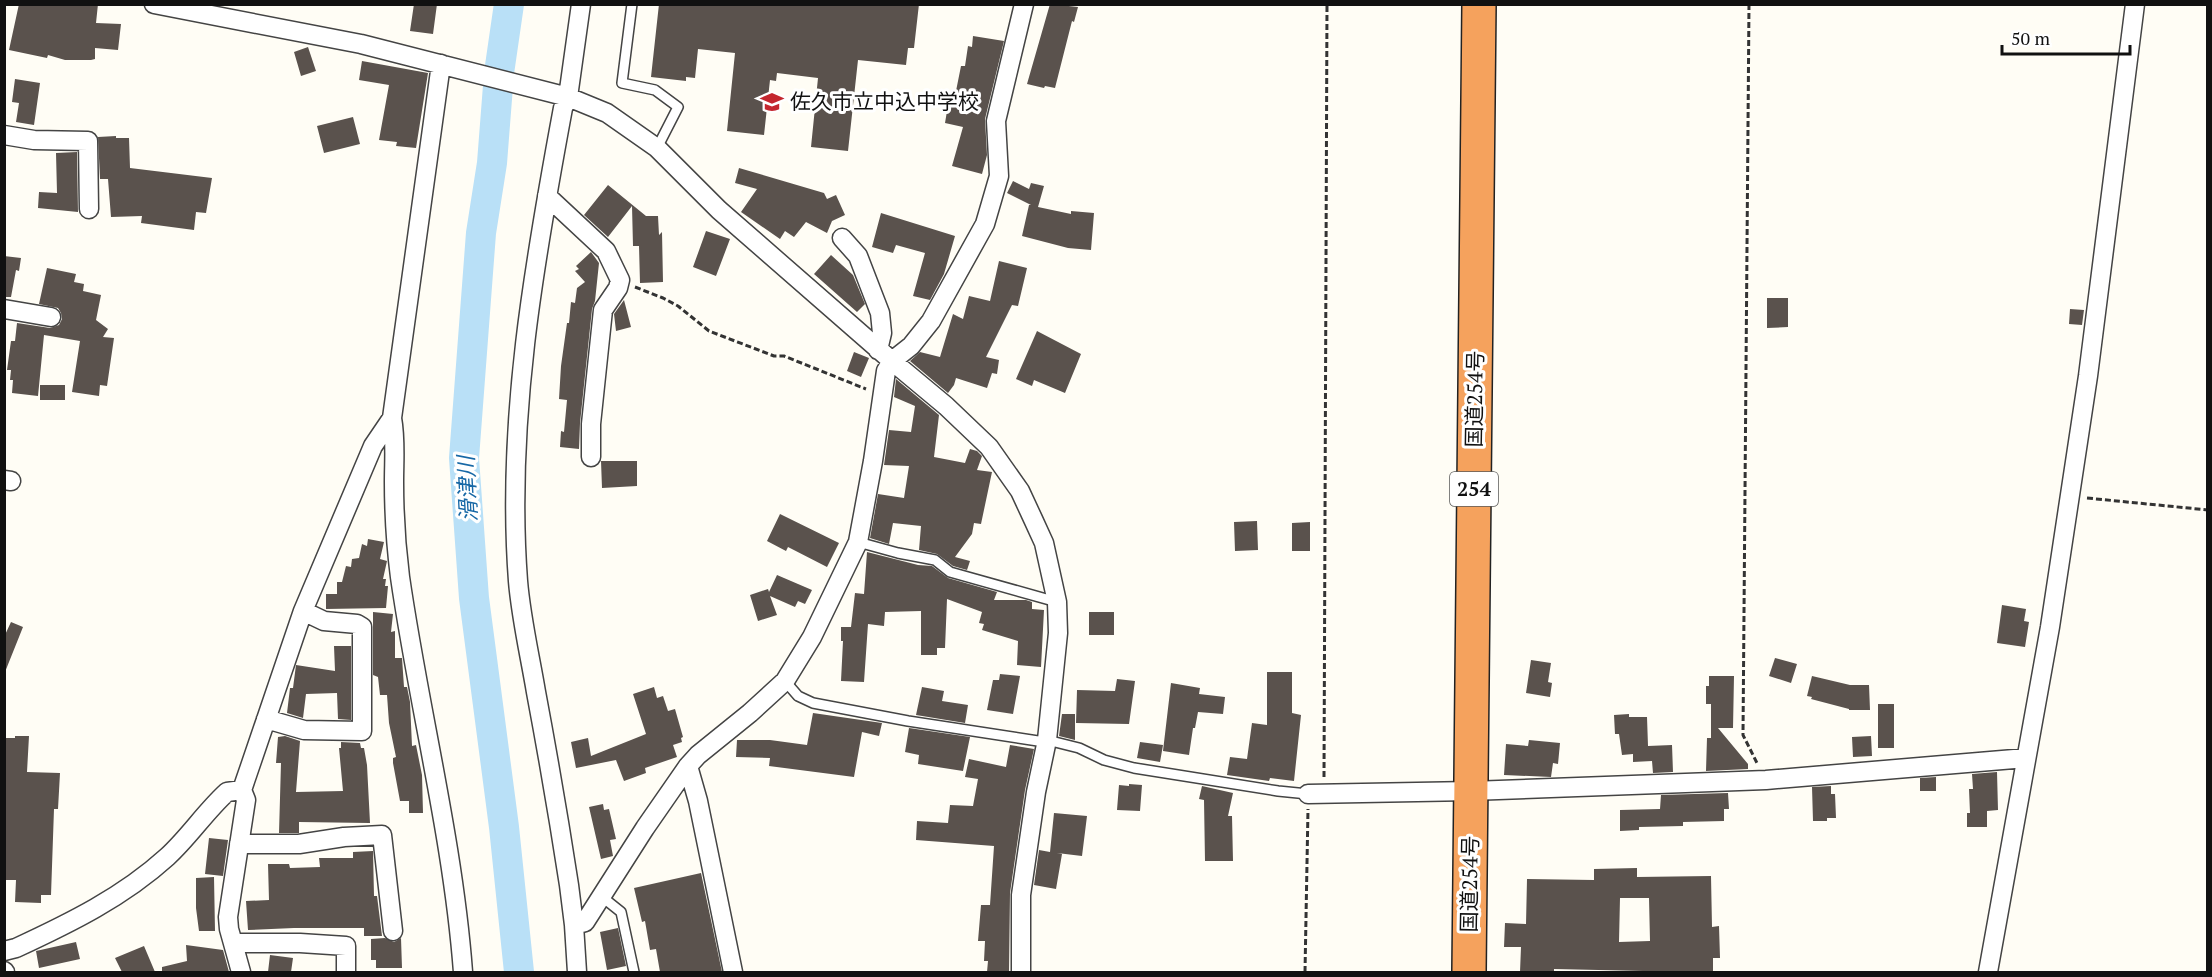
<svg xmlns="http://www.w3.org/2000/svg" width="2212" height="977" font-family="'PT Serif','Noto Sans JP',serif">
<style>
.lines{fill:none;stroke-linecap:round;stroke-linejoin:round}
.river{stroke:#b9e0f7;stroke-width:30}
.building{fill:#5a524d;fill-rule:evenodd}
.lane-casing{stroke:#444;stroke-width:12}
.street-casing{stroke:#444;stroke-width:21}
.highway-casing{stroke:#222;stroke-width:36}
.path{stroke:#333;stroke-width:3;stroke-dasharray:6 3;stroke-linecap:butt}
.lane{stroke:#fff;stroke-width:9}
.street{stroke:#fff;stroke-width:18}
.highway{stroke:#f5a25d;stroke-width:33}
.labels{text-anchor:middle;stroke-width:6;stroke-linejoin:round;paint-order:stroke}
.shield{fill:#fff;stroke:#585858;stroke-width:1.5}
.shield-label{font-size:20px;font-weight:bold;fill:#111}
.poi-label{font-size:21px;fill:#111;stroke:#fff;text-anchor:start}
.street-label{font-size:21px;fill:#111;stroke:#fff}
.water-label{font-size:22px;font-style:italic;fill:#1768a6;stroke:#fff}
</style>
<rect width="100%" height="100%" fill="#fffdf5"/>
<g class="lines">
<path class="river" d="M509,4L499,73L492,163L481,233L464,458L474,598L504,827L519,972"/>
</g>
<path class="building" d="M19,4H98L96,23L121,24L118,50L95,48V59L91,60H65L48,55L47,58L9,50Z
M414,4H437L433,34L410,31Z
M659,4H919L914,48H908L906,65L858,60L848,151L811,147L818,78L777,73L776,81L770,80L764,135L727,131L735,53L698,49L695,78L686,77V81L651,77Z
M1050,4L1078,7L1074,22L1072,21L1055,88L1045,86L1044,88L1027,84Z
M973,36L1004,41L985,119L987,155L982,174L952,166L963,127L945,123L948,105L953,106L961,66H965L968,46L972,47Z
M308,47L316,71L301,76L294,52Z
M362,61L428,73L416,148L396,146L397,142L379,140L389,85L359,80Z
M15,79L40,83L34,125L16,122L19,103L12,102Z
M353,117L360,144L324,153L317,126Z
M116,136V138H129L130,168L212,178L206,213L196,212L194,230L141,223L142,216L111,217L108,179H100L98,137Z
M77,152L78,212L38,208L39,192L57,193L56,153Z
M739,168L824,193L827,199L836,195L845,215L832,221L827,233L806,222L794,237L785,231L780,239L741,212L757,189L735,183Z
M1013,181L1029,189L1031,183L1044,186L1038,207L1071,214V211L1094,213L1091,250L1068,248L1022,236L1029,205H1031L1007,193Z
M608,185L646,216H658L659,235L662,232L663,282L640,283L639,246H633L632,206L608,237L584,215Z
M881,213L955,236L944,274L930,300L913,296L925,253L896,245L893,253L872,247Z
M706,231L730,239L716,276L693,267Z
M591,252L599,263L595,301L592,309L580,423L579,449L560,447L561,431L564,432L567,400L559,399L561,366L567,323H569L571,302L575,303L577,288L585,282L575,271L579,269L576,266Z
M831,255L853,275L865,304L857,312L814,274Z
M4,256L21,258L19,271L16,270L11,297H4Z
M999,261L1027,268L1018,306L1012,305L986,357L999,360L997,374L992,373L987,388L956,378L954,385L948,393L910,361L920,352L940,357L953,314L963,319L969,296L990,301Z
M47,268L76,274L74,282L84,284L83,291L101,295L96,320L108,329L103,337L114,338L107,386L100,385L99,396L72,392L80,341L44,335L38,396L12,393L13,380H10L11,370H7L11,341H15L17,323L50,328L59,325L62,319L61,313L58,308L39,304Z
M1767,298H1788V327L1767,328Z
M624,300L631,327L616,331L614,314Z
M2070,309L2084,310L2082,325L2069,324Z
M1037,331L1081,354L1065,393L1034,380L1032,386L1016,379Z
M854,352L869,358L861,377L847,371Z
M896,379L939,415L934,457L965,463L970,449L977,451L982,456L977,470L992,472L981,524L974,523L972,534L955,557L970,561L967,570L953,566L937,554L919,550L921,526L893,523L889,544L870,538L878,494L904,498L909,466L884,465L889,430L911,432L915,406L894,397Z
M40,385H65V400H40Z
M601,461H637V486L602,488Z
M780,514L839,543L827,567L788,547L786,551L767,541Z
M1257,521L1258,550L1235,551L1234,522Z
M1310,522V551H1292V523Z
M368,539L384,542L380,559L387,561L383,579H386L385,586H388L386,608L326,609V594H337V582H342L346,566L351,567L352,559L359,558L362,544L367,546Z
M867,552L918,565L932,566L948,578L997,592L994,600H1026L1032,602V609L1044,610L1041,667L1017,665L1018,641L982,630L984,624L979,623L982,612L947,599L945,648H937V655H921V611L885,612L884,626L868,624L864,682L841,681L843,641H841V627H851L855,593L864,594Z
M777,575L812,590L805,604L798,601L795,607L770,596L777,615L758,621L750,595L768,589L769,592Z
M2002,605L2026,609L2024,621L2029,622L2025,647L1997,643Z
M373,612L393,614L391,632L395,631V658H402L404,687H407L410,702L412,746L416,745L422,775L423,813H409V801H400L393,763V758L396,757L389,723L387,695H380L378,677L373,675Z
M1089,612H1114V635H1089Z
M11,622L23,627L5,672L4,637Z
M334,646H351V720L338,719L337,693L306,694L303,718L287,713L290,688H293L296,665L335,671Z
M1775,658L1797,664L1791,683L1769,676Z
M1531,660L1551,663L1548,682L1552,683L1550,697L1526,693Z
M1267,672H1292V713L1301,715L1294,781L1270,778L1269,781L1227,775L1230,757L1247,759L1252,723L1267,725Z
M1000,674L1020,676L1013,714L987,710L993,680H999Z
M1709,676H1734L1733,728H1718L1748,764V769L1706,771L1707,738H1711V704H1706V686H1709Z
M1812,676L1850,685H1869L1870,710H1849V709L1811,699L1812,697L1807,696Z
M1117,679L1135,681L1129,724L1076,723L1077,690L1115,691Z
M1171,683L1200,688L1199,694L1225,697L1223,714L1198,712L1195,728H1193L1189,755L1163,751Z
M654,687L657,698L663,696L668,711L675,709L683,737L681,738L682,742L673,745L677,757L645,768L646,773L624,781L616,760L576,768L571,742L588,738L591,756L646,734L633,694Z
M922,687L944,691L942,701L968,705L965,723L916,715Z
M1878,704H1894V748H1878Z
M813,713L882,723L879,736L862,732L854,777L769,766L770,758L736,757L737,740H770L807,745Z
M1062,714H1075V740L1059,736Z
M1629,714V717H1647L1648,746L1672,745L1673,772L1653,773L1652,761L1633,762V754L1622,755L1619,734H1615L1614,715Z
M909,728L970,737L963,771L918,764L919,755L905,752Z
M15,736H29L27,772L60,773L58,809H54L51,895H41V903L15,902L16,880H4V738H15Z
M285,736L300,741L296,792L343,791L339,748H341V742L360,743L361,748H364L367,765L370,823L299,822V833H279L281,763H276L278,737Z
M1871,736L1872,756L1853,757L1852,737Z
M1529,740L1560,743L1558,764L1553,763L1551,777L1504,775L1506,744L1528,746Z
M1140,742L1163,745L1160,762L1137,758Z
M1010,745L1034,749L1025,790L1010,893L1009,972H987L988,961H984L985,941H978L981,905H990L994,846L916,840L917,821L948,823L950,805L973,806L978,779L965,777L969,759L1006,767Z
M1997,772L1998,810L1987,811V827H1967V813H1970L1969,789H1973L1972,774Z
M1936,777V791H1920V778Z
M1129,784L1142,785L1140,811L1117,810L1119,785L1129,786Z
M1202,786L1233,793L1228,816H1232L1233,861H1205L1204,800L1199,799Z
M1831,786V794H1835L1836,818H1827V821H1813L1812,787Z
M1728,793L1729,809H1724V821L1683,822V826L1639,827V830L1620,831V810L1660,809L1661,795Z
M603,804L604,810L609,809L616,839L610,840L613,856L601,859L589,807Z
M1054,813L1087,816L1082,856L1057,853L1062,854L1056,889L1034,885L1039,850L1050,852Z
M209,838L228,840L223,876L205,874Z
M373,851L374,896H377L382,936H364V928H294L248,930L246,901L269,900L268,864H289L290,868L320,867L319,858H353V852Z
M1637,868V877L1711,876L1712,927L1719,926L1720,958H1713V972H1643V971L1554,969V972H1520L1521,947H1504L1505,923L1526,924L1527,879L1594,880V869ZM1620,898H1649L1650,941L1619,942Z
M701,873L722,972H660L656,949L650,950L645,921L642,922L634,888Z
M214,877L215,931H199L196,908V878Z
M618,928L626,966L607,970L600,932Z
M385,938L394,942L401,938L402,968H376V960H371V939Z
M76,942L80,959L39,968L36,951Z
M186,945L223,950L229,972H162V967L187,961Z
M144,946L155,972H122L115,958Z
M270,955L293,958L291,972H268Z"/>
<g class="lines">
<g class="lane-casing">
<path id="lane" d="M632,4L622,83L655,90L678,107L657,148
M858,542L898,553L935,560L950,572L1057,602
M785,681L798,696L813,703L908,721L1038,741L1047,740L1079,748L1104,760L1134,768L1278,791L1308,794
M601,896L621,912L634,972"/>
</g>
<g class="street-casing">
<path id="street" d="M154,4L361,44L568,97L607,113L657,148L719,210L892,361L946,406L989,447L1020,491L1033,519L1044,543L1057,602L1058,633L1047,740L1036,792L1021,895V972
M441,64L392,418C396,440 394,460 394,482C394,513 396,546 400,577C419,709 453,839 463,972
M4,135L34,140L88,141L89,209
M547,196L606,251L620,280L618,288L603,310L591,424V457
M842,238L858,256L880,313L882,333L878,350
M4,309L51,317
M4,480L11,481
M266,719L304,730L362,731V627L357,624L324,621L303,611
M688,766L698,801L733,972
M1308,794L1471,791L1766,780L2026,758
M239,844H299L344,837L382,835L393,931
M574,925L585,922L645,828L688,766L698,755L750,713L785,681L812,637L858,542L873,461L886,371L892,361L911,346L931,321L985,224L999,176L996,121L1024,4
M233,943H300L346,946V972
M4,951L16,948C70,923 123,897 167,857C189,837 205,812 227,792L242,790
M4,971L5,972
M241,972L229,929L228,917L246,800L242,790L303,611L373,446L392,418
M577,972L574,925L569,885C559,820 548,756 536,692C530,656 521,618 518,581C506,422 534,264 563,108L568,97L581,4
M1988,972L2050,627L2088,376L2135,4"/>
</g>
<g class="highway-casing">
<path id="highway" d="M1469,972L1479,4"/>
</g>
<path class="path" d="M1749,4L1743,735L1757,763
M635,287L663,298L678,306L709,331L774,356H784L866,389
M2087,498L2208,510
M1324,777L1327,4
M1305,972L1308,809"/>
<use href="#lane" class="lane"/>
<use href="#street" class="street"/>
<use href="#highway" class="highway"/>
</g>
<defs>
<g id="school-bare" transform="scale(1.8)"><path d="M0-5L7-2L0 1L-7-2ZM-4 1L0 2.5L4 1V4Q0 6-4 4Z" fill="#c4262e" stroke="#fff" stroke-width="2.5" paint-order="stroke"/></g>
</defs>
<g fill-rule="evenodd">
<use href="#school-bare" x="772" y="102"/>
</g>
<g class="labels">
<rect class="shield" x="1450" y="472" width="48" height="34" rx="4.5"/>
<g class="shield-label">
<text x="1474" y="496">254</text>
</g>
<g class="poi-label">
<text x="790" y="109">佐久市立中込中学校</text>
</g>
<g class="street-label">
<text transform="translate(1475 399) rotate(-89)" y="7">国道254号</text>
<text transform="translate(1470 884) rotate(-89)" y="7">国道254号</text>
</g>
<g class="water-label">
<text transform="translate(467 489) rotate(-93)" y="8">滑津川</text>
</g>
</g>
<rect width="2212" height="977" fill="none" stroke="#111111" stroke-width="12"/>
<path d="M2002 45v9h128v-9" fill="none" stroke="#111111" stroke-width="3"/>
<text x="2011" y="45" font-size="18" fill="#111111" stroke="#ffffff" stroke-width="4.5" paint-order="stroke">50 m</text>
</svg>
